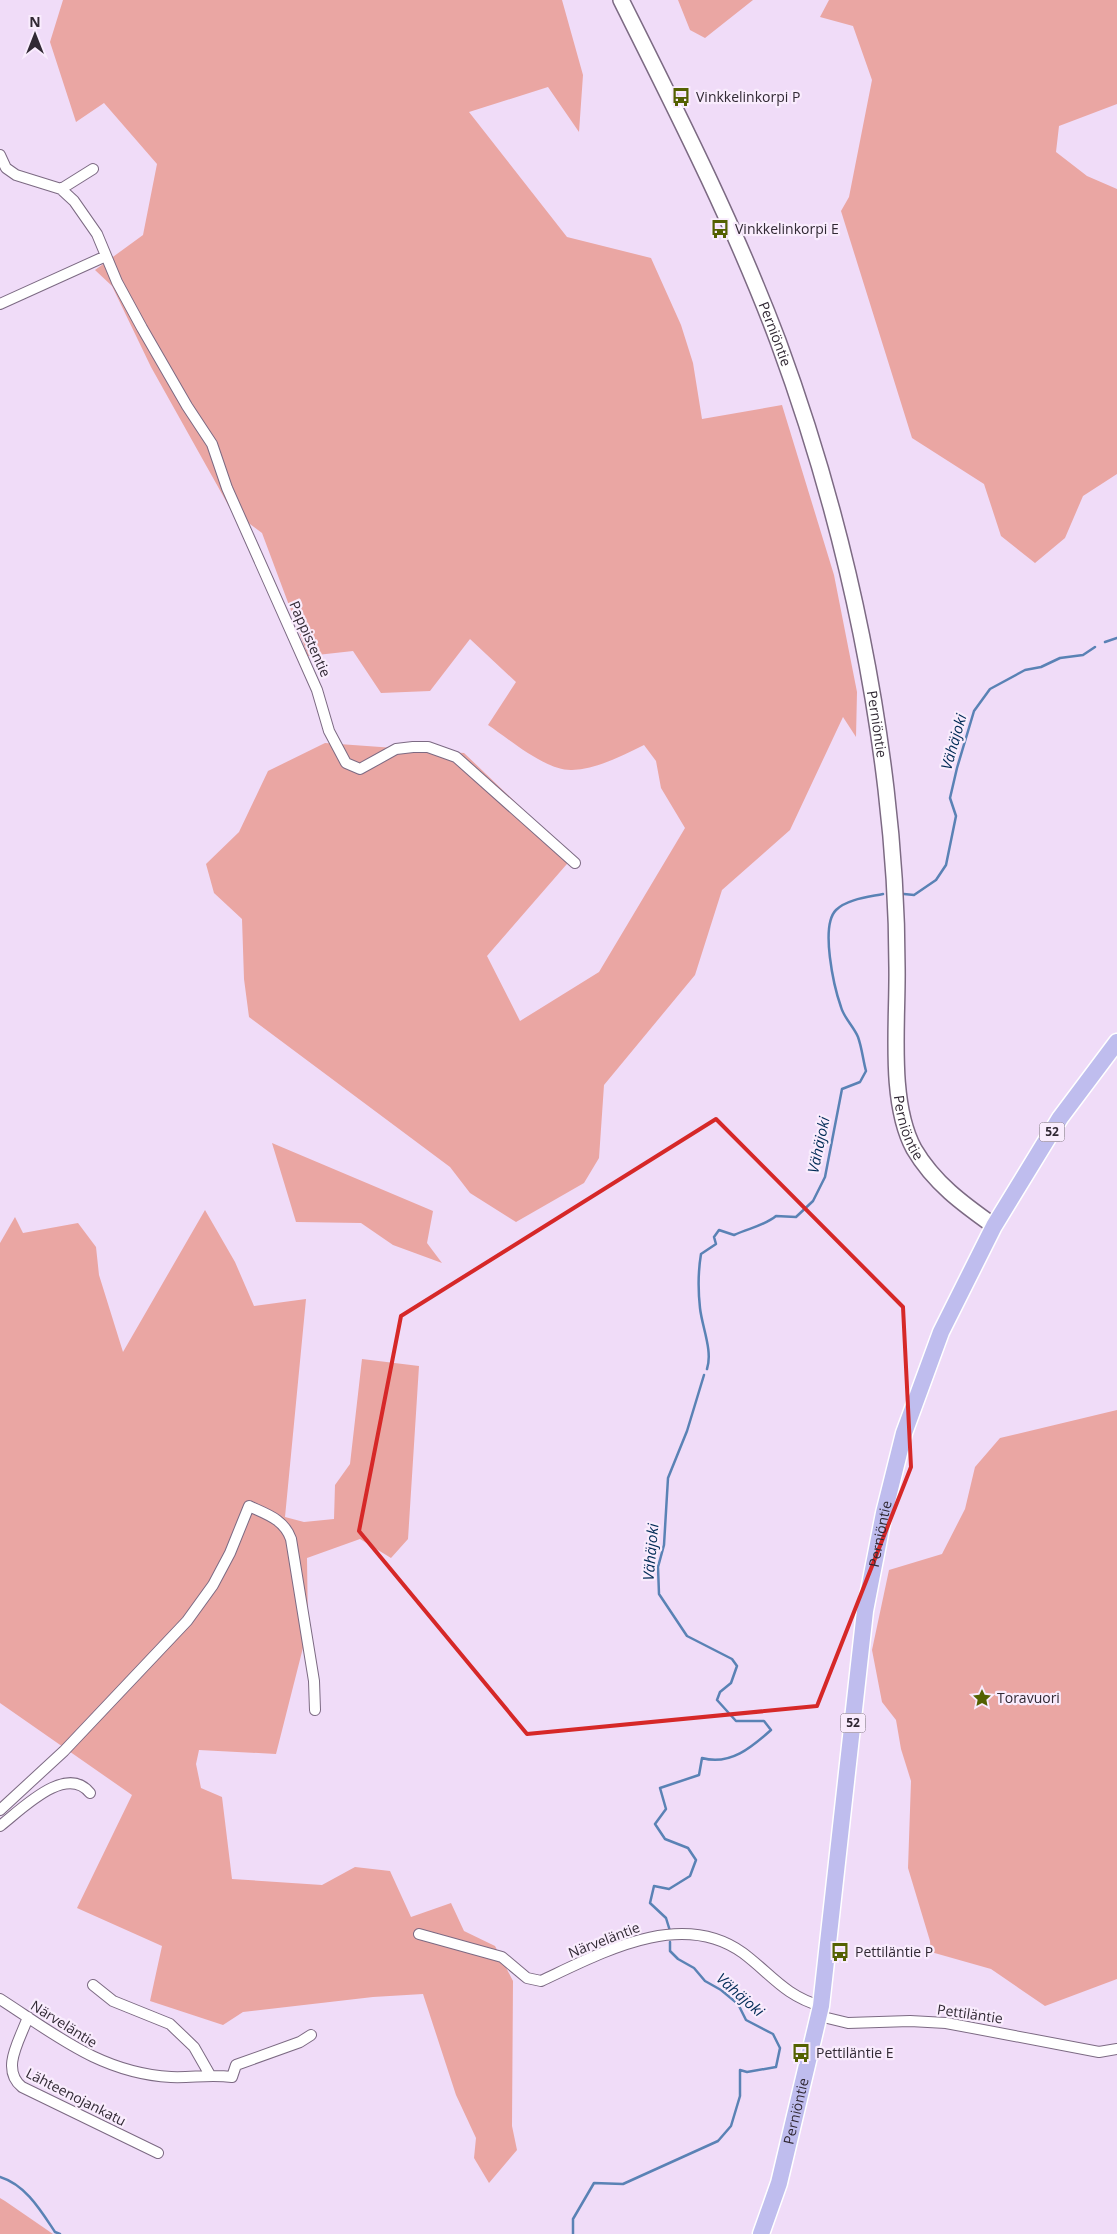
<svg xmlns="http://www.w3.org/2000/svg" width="1117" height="2234" font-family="'Open Sans',sans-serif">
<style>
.green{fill:#eaa6a3}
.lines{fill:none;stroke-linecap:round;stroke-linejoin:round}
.stream{stroke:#5a82b5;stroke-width:2.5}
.minor-casing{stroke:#7c6a83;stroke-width:12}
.secondary-casing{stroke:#7c6a83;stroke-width:18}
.primary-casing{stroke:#fff;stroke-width:19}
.minor{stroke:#fff;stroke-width:10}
.secondary{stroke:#fff;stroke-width:15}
.primary{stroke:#bfbdee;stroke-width:16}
.marked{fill:none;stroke:#d62828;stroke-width:4;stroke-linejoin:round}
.labels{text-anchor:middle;stroke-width:4.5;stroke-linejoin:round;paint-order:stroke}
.shield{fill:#f9ecfd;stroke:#6d6470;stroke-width:1}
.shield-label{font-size:12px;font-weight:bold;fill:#312934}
.poi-label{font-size:14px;fill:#312934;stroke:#f9ecfd;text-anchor:start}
.street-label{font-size:14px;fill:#312934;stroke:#f9ecfd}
.water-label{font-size:15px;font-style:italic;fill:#002b56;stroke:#f9ecfd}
</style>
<rect width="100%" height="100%" fill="#f0dcf8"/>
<path class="green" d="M63,0H562L583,75L579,132L548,87L469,112L567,237L651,258L681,325L693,363L702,419L782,405L834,575L857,692L856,737L843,717L790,830L722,890L695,975L604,1085L599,1158L584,1183L516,1222L470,1193L450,1167L249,1017L244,979L242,919L214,893L206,864L239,832L268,771L325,743L464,753L573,857L487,956L520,1021L599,972L685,828L661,788L656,761L644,745C622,756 597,769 572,770C546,771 509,739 488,725L516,682L470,639L430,691L381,693L353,651L308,656L262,533L231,510L151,367L112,286L95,270L143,235L157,164L104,103L76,122L50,42Z
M678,0H753L705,38L690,30Z
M829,0H1117V104L1059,126L1056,152L1087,176L1117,189V474L1083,496L1065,538L1035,563L1001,536L984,484L912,438L841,211L849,197L872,80L853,26L820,17Z
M272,1143L433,1211L427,1243L442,1263L393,1245L361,1223L296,1222Z
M205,1210L235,1262L254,1306L306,1299L285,1517L304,1522L334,1519L335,1485L350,1464L362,1359L419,1366L408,1539L391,1558L360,1539L307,1558L308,1628L276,1754L199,1750L196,1764L201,1788L222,1797L232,1879L322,1885L355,1867L390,1871L411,1917L451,1903L464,1931L495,1946L513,1981L512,2126L517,2150L489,2183L474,2158L476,2138L456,2095L423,1994L373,1997L243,2012L223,2025L150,2001L162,1946L77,1908L132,1795L0,1703V1243L15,1217L23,1233L78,1223L96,1247L99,1275L123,1352Z
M1117,1410V1979L1045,2006L991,1969L931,1952L930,1941L908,1868L911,1781L901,1749L896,1720L882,1702L872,1650L889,1570L942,1554L965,1509L975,1467L1000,1438Z
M0,2198L5,2201L53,2234H0Z"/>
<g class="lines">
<path class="stream" d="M1105,642L1117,638
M904,894L914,895L936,880L946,865L956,816L950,798L957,768L974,711L990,689L1025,670L1041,667L1060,658L1083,655L1095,647
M707,1369C713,1351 702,1327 700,1308C698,1290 698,1272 701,1254L716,1244L714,1237L719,1230L734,1235C749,1228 764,1226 776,1216L796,1217L813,1201L825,1177L842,1089L860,1082L866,1071C863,1060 862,1048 858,1037C854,1027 844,1018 841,1007C834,987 820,926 836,910C847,899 869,897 883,894
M670,1931L666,1918L650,1903L654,1886L669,1889L690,1876L696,1860L688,1848L665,1839L655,1824L666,1809L660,1788L699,1775L702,1758C730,1766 752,1747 771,1730L764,1721H736L717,1700L720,1692L731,1683L737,1666L732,1659L687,1636L659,1594L658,1567L664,1545L668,1478L687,1431L704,1375
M0,2177C26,2185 41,2211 55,2232L60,2234
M573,2234V2219L594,2183L623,2184L718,2141L731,2126L740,2096V2070L747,2072L776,2067L780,2048L773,2034L746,2020L738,2004L721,1990L705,1981L694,1968L678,1959L670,1951V1942"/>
<g class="minor-casing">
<path id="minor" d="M0,155L6,168L16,175L61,189L74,201L97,234L117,282L142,328L187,406L212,444L227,488L317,690L329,731L346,763L360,769L396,749L413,747H428L456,757L575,863
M61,189L93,169
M0,304L106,256
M0,1810L64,1751L187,1621L213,1585L230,1553L249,1506C266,1514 284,1519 291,1539L314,1681L315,1710
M0,1826C21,1810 66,1763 90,1793
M419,1934L502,1957L527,1978L541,1981C601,1953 681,1908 743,1953C771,1974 785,1996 821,2006
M93,1985L113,2001L170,2024L194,2047L210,2075
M0,1999C56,2035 101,2073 171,2077C192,2078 209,2074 232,2077L236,2065L300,2042L311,2035
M819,2016L848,2023L910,2021L946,2023L1099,2052L1117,2049
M28,2017C20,2040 0,2069 22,2087L158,2153"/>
</g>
<g class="secondary-casing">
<g id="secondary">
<path id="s1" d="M621,0C677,112 734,224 778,341C831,485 868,637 886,789C893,848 897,908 897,967C898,1021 888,1101 914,1149C934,1183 963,1204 994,1226"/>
</g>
</g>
<g class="primary-casing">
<g id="primary">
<path id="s2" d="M761,2234L779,2183L821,2006L865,1611L884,1513L904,1433L941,1332L994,1226L1060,1118L1117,1042"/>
</g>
</g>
<use href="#minor" class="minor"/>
<use href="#secondary" class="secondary"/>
<use href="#primary" class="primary"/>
</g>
<path class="marked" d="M716,1119L903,1307L911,1467L817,1706L527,1734L359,1531L401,1316Z"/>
<defs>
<g id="bus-bare" transform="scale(1.5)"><path d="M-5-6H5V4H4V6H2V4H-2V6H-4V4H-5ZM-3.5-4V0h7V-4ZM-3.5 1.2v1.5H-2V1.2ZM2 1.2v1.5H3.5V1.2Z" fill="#546101" stroke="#f9ecfd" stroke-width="2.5" paint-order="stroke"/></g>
<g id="sight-bare" transform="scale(1.5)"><path d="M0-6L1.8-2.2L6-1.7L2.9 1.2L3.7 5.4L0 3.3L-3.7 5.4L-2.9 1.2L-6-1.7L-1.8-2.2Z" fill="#546101" stroke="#f9ecfd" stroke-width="2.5" paint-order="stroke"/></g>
</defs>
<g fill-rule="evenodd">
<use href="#bus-bare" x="681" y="97"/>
<use href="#bus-bare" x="720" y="229"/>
<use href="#sight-bare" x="982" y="1698"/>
<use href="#bus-bare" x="840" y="1952"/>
<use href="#bus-bare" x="801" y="2053"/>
</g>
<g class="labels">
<g class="shield">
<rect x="1039.5" y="1122.5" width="25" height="19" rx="4"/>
<rect x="840.5" y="1713.5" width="25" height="19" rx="4"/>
</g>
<g class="shield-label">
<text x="1052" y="1136">52</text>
<text x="853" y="1727">52</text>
</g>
<g class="poi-label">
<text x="696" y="102">Vinkkelinkorpi P</text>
<text x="735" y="234">Vinkkelinkorpi E</text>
<text x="997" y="1703">Toravuori</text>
<text x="855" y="1957">Pettiläntie P</text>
<text x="816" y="2058">Pettiläntie E</text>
</g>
<g class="street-label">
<text dy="5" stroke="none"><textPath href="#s1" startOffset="368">Perniöntie</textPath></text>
<text transform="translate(310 639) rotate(66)" y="5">Pappistentie</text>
<text dy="5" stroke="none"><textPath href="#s1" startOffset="772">Perniöntie</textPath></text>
<text dy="5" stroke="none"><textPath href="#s1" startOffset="1178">Perniöntie</textPath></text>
<text dy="5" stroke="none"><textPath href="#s2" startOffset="712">Perniöntie</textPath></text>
<text transform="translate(604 1940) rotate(-21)" y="5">Närveläntie</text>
<text transform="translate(970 2014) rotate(8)" y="5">Pettiläntie</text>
<text transform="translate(64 2024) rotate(32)" y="5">Närveläntie</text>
<text transform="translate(76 2097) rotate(27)" y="5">Lähteenojankatu</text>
<text dy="5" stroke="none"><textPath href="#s2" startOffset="128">Perniöntie</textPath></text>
</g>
<g class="water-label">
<text transform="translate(954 742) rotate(-74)" y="5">Vähäjoki</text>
<text transform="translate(819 1145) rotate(-78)" y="5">Vähäjoki</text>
<text transform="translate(651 1552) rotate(-85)" y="5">Vähäjoki</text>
<text transform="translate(740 1995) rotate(41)" y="5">Vähäjoki</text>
</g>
</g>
<g transform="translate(35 35)" stroke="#f9ecfd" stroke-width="4" paint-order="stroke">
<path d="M0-4L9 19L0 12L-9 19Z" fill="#312934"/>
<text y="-8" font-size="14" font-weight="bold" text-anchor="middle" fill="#312934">N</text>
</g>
</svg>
